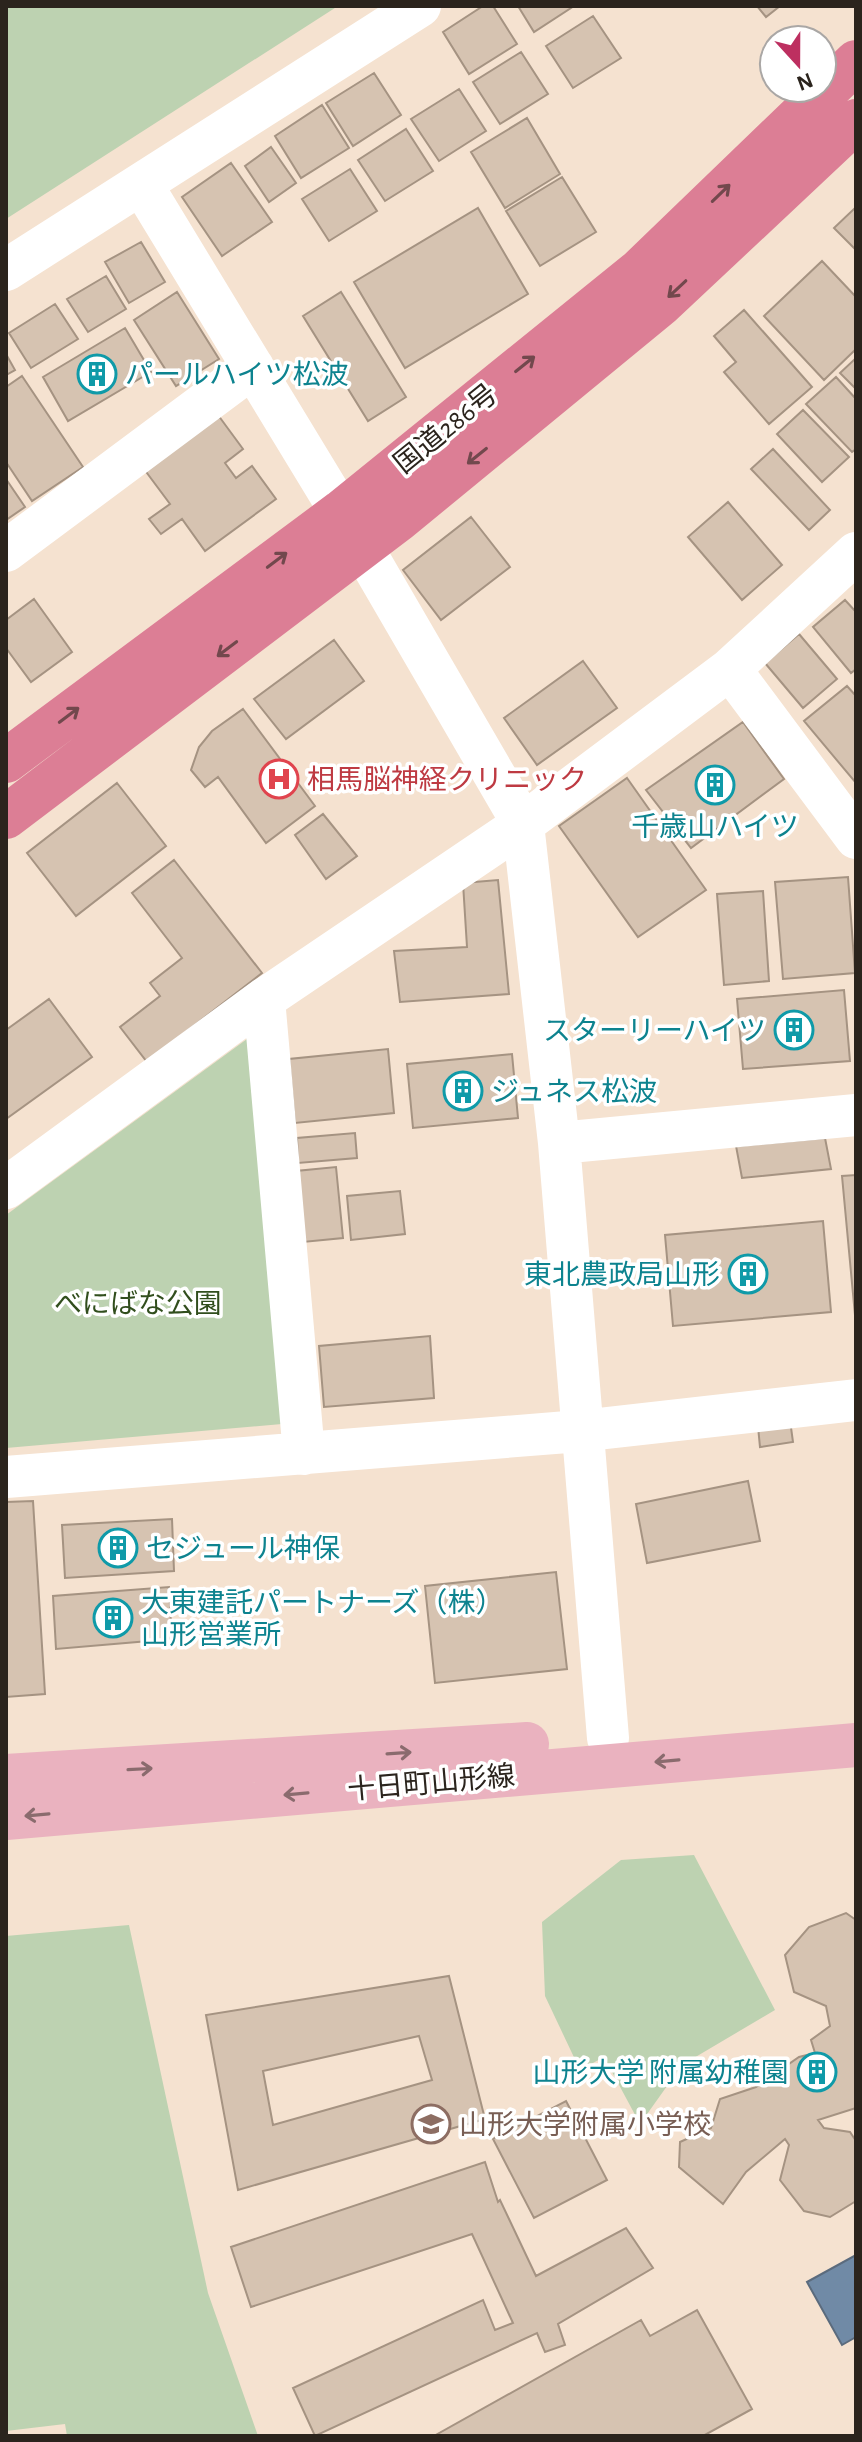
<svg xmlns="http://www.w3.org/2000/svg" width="862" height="2442" font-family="'Alegreya Sans','Noto Sans JP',sans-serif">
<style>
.green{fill:#bdd2b1}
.water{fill:#708aa6;stroke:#5b6b7d;stroke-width:2}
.building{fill:#d6c3b1;stroke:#a59382;stroke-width:2;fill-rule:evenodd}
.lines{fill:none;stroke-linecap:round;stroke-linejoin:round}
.minor{stroke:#fff;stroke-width:42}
.major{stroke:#eab2bf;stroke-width:44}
.highway{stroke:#dc7e95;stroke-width:44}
.oneway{stroke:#72484d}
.oneway2{stroke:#8a6b6e}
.labels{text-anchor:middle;stroke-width:7;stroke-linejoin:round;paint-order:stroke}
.culture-label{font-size:28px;fill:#0d838f;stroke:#fff;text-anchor:start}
.street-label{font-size:28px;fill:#2b241d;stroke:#fff}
.health-label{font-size:28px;fill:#be3a42;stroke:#fff;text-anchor:start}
.park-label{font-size:28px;fill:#314e1d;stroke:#fff}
.education-label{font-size:28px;fill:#785e54;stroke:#fff;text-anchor:start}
</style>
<rect width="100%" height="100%" fill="#f5e2d0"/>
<path class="green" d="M6,6H338L6,219Z
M247,1039L282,1424L6,1448V1215Z
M694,1855L775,2010L682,2065L640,2124L604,2057L580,2070L545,1996L542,1922L621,1860Z
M129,1925L208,2293L258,2436H67L65,2424L6,2431V1936Z"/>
<path class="water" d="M856,2255V2337L842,2345L807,2282Z"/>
<path class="building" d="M483,6H493L517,44L469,74L443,32Z
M518,6H574L534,32Z
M757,6H780L766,17Z
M593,16L621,58L573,88L546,46Z
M521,52L548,94L500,124L473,82Z
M374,73L401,115L353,146L326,103Z
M459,89L486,131L439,161L411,119Z
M322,105L349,148L301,178L275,136Z
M527,118L560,174L505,208L471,152Z
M406,129L433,171L385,201L358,160Z
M271,147L296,183L269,202L245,166Z
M231,163L272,222L222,256L182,197Z
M350,169L377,211L329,241L302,199Z
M562,177L596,232L540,266L506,211Z
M856,207V250L834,228Z
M478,208L528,294L405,368L354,282Z
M141,242L165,282L129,303L105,262Z
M822,261L856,297V349L824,380L764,316Z
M106,276L126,309L88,332L67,299Z
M177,292L219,359L176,386L134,320Z
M341,292L406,397L368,421L303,316Z
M55,304L78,339L31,368L9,333Z
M744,310L812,387L769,424L724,372L736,362L714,336Z
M125,328L151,372L68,421L43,377Z
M6,354L15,370L6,375Z
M856,358V389L840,373Z
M22,376L83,467L32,501L6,462V387Z
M836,377L856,399V449L852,452L806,404Z
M803,410L849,457L822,482L777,434Z
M218,415L243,449L225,463L236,478L252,466L276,499L205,551L182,519L161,534L149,519L170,504L144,469Z
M773,449L830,510L809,530L751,469Z
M6,479L25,507L6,520Z
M728,502L782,565L742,600L688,537Z
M471,517L510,567L441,620L403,570Z
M34,599L72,652L31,682L6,648V620Z
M845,600L856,612V669L851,673L813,627Z
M799,634L837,679L803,708L765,663Z
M334,640L364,681L286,739L254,699Z
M583,661L617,708L537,765L504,718Z
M847,686L856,696V783L804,721Z
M243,709L315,806L266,843L218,777L205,787L191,770L199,747L212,731Z
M743,722L784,779L691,848L646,790Z
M627,778L706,890L638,937L559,826Z
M117,783L166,846L76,916L27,853Z
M323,814L357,856L326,879L295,835Z
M174,860L262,973L147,1062L120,1027L160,996L150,983L182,958L132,893Z
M848,877L855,973L783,979L775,882Z
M498,880L509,994L400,1002L394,951L467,947L463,883Z
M763,891L769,981L724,985L717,894Z
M844,990L850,1061L743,1069L737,999Z
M49,999L92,1057L6,1119V1030Z
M388,1049L394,1113L295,1123L289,1059Z
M512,1054L518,1118L413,1128L407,1064Z
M355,1133L357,1158L298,1163L297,1138Z
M825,1138L831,1169L742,1178L736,1146Z
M336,1167L343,1238L303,1242L296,1171Z
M856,1175V1326L842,1176Z
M400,1191L405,1234L351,1240L347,1196Z
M823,1221L831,1312L673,1326L665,1235Z
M430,1336L434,1398L324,1407L319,1346Z
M789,1413L793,1442L760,1447L757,1416Z
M748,1481L760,1541L647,1563L636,1504Z
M33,1501L45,1694L6,1697V1502Z
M172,1519L174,1571L65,1578L62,1525Z
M556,1572L567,1669L435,1683L425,1586Z
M169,1587L172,1639L56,1649L53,1596Z
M846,1913L856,1920V2108L818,2120L824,2128L850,2132L856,2141V2201L830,2217L804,2211L780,2180L789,2145L785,2139L746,2172L723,2204L679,2167L680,2142L711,2128L720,2099L756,2087L799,2057L815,2053L811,2040L830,2026L826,2006L794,1992L785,1955L809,1927Z
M449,1976L485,2119L238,2190L206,2015ZM419,2036L432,2080L273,2125L263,2071Z
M566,2101L607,2180L534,2218L493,2139Z
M485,2162L498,2202L500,2200L536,2276L626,2228L653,2268L558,2324L565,2345L545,2352L537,2333L315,2436L293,2388L483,2300L495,2330L513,2323L472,2234L251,2307L231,2247Z
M697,2310L752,2409L703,2436H434L641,2320L650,2336Z"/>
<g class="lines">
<path class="minor" d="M142,185L362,547L523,824L559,1143L608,1738
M6,270L420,6
M6,551L253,367
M730,669L856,838
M264,999L304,1454
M559,1143L856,1115
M6,1188L264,999L523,824L730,669L856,553
M6,1477L580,1431L856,1400"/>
<path class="major" d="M6,1776L527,1744
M6,1818L856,1745"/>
<path class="highway" d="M6,761L341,512L639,271L856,62
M6,817L398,520L661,304L856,121"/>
</g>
<defs><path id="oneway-shaft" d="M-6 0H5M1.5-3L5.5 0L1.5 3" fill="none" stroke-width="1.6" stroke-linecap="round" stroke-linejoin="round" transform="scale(2)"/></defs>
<g class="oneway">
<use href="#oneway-shaft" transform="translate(721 193) rotate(-44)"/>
<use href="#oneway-shaft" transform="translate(677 289) rotate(137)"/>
<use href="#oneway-shaft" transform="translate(525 364) rotate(-39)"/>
<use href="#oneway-shaft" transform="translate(477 456) rotate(141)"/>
<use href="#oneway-shaft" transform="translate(277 560) rotate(-37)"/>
<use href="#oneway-shaft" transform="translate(227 649) rotate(143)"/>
<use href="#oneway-shaft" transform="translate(69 715) rotate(-37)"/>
</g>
<g class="oneway2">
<use href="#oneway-shaft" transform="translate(399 1753) rotate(-4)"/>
<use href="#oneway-shaft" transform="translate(667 1761) rotate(175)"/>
<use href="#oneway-shaft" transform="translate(140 1769) rotate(-3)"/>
<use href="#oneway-shaft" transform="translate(296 1794) rotate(175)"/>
<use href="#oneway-shaft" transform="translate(37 1815) rotate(175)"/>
</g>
<defs>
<g id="building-ring" transform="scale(2)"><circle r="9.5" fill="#fff" stroke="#0f9aa8" stroke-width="1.5"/><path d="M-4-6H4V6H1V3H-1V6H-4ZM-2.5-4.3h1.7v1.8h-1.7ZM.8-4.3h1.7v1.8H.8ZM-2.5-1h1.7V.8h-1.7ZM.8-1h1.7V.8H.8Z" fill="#0f9aa8"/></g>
<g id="hospital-ring" transform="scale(2)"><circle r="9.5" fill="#fff" stroke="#e0444e" stroke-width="1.5"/><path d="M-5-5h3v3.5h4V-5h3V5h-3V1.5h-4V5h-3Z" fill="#e0444e"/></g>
<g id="school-ring" transform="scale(2)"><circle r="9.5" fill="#fff" stroke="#8d6e63" stroke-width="1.5"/><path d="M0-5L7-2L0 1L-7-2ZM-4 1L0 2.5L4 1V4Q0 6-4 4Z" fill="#8d6e63"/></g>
</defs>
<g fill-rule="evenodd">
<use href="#building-ring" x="97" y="374"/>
<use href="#hospital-ring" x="279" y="779"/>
<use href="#building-ring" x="715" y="785"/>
<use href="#building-ring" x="794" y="1030"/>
<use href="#building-ring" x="463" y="1091"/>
<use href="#building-ring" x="748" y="1274"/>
<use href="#building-ring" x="118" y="1548"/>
<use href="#building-ring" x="113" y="1618"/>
<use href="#building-ring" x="817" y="2072"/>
<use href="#school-ring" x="431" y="2124"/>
</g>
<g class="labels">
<g class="culture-label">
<text x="125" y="384">パールハイツ松波</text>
<text x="715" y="836" text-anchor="middle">千歳山ハイツ</text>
<text x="766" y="1040" text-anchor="end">スターリーハイツ</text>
<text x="491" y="1101">ジュネス松波</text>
<text x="720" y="1284" text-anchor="end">東北農政局山形</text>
<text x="146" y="1558">セジュール神保</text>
<text x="141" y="1612">大東建託パートナーズ（株）<tspan x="141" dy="32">山形営業所</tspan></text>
<text x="789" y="2082" text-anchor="end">山形大学 附属幼稚園</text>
</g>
<g class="street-label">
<text transform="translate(445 428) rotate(-39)" y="10">国道286号</text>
<text transform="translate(431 1782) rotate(-5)" y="10">十日町山形線</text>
</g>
<g class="health-label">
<text x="307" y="789">相馬脳神経クリニック</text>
</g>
<g class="park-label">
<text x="138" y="1313">べにばな公園</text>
</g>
<g class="education-label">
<text x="459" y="2134">山形大学附属小学校</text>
</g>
</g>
<rect width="862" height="2442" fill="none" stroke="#2b241d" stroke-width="16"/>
<g transform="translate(798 64) rotate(159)"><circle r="38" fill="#ffffff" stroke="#aaa7a5" stroke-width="2"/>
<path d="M0-6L14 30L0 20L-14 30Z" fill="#bd2f60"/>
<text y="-12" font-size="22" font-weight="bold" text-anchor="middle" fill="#2b241d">N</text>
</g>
</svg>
